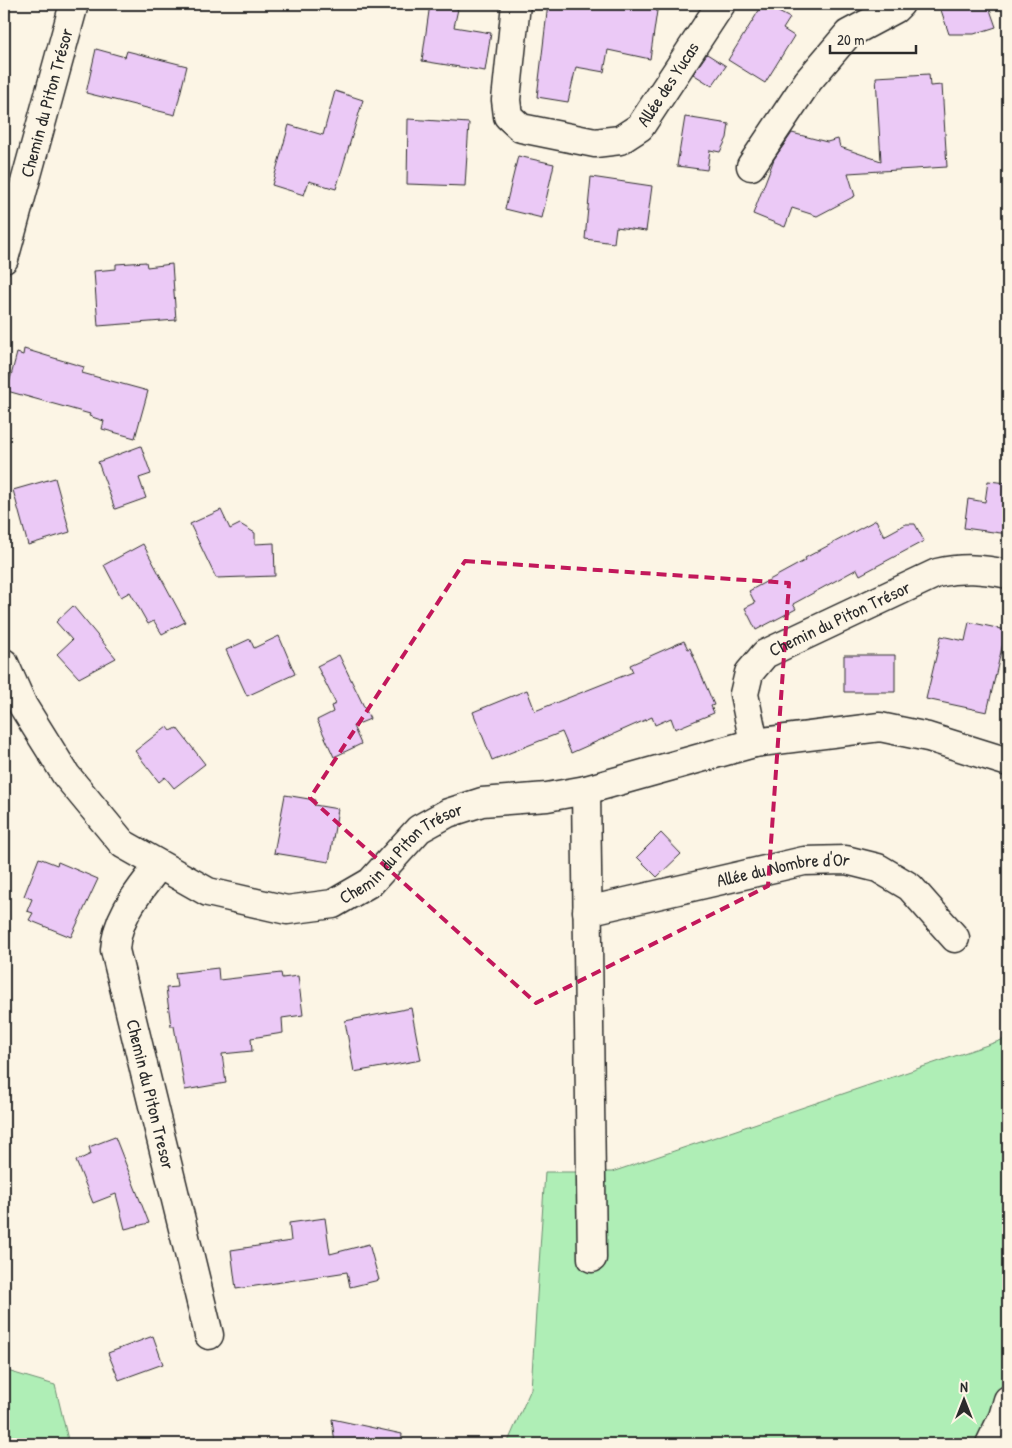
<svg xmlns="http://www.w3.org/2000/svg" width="1012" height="1448" font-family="'Patrick Hand',sans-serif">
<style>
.green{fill:#afeeb6;stroke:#6d8c70}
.building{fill:#ebc9f6;stroke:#2b2b2b}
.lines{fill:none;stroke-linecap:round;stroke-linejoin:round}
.street-casing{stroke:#2b2b2b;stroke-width:31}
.street{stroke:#fcf5e5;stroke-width:28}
.marked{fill:none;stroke:#c2185b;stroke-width:4;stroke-dasharray:10 6;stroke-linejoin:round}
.labels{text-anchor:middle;stroke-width:4.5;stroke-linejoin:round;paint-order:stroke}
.street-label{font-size:18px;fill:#2b2b2b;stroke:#fcf5e5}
</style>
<rect width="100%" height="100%" fill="#fcf5e5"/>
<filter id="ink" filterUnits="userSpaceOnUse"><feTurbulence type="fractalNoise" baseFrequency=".02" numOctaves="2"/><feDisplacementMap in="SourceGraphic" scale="10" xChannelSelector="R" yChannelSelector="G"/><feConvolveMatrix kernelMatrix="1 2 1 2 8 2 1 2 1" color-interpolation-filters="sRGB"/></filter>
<g filter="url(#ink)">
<path class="green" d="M1008,1038V1444H507L531,1389L545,1172H612Z
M4,1370L55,1385L69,1444H4Z"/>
<path class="building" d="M430,4L458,9L454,27L491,33L485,71L422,61Z
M548,4H658L650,59L608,50L604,72L576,67L568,102L537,97Z
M763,4L790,18L783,29L794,36L765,83L728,60Z
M939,4H988L996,27L974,34H949Z
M96,49L125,57L127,51L187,66L175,115L86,93Z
M707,54L726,66L712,86L693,74Z
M929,74L930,86L942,85L947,167L848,173L855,196L817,216L792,208L785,227L753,214L774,159L792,133L827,142L838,139L840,147L881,161L876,77Z
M335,91L363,100L336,189L309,181L304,195L272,185L289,125L323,135Z
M685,117L729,124L727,138L720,152L710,150L707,170L677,166Z
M408,119L469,123L465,186L407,184Z
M518,156L554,164L542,218L505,209Z
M591,177L652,186L646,231L616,227L614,243L585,239Z
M146,262L147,267L172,264L176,320L98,326L94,271L116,269V264Z
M24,349L84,367L82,373L148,391L135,438L102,429L104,421L89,416L90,414L7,391L17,353L23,355Z
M141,446L151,474L139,478L146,498L115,509L98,462Z
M55,478L70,532L28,545L13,490Z
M988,481L1008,483V534L964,528L968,499L985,502Z
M221,510L230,529L240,524L255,533V544L274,543L275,576L216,578L190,524Z
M876,520L884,536L906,524H915L924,541L860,575L857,569L793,604L796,609L756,630L745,608L755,603L749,591L806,560L805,558Z
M143,544L185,622L162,634L154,621L148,624L130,592L121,597L104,565Z
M73,606L116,658L79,678L57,654L72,640L56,622Z
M969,622L1006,630L987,712L926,699L941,636L965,641Z
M279,636L295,674L247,696L226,650L250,639L254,648Z
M684,641L688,649L690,648L714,705L711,706L714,713L675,729L671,718L655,725L652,717L571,753L562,732L492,760L473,712L527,690L535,711L633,672L630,665Z
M339,655L370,719L353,726L361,744L334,757L317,720L333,712L331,706L336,704L317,666Z
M844,655H895V692H844Z
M167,726L171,731L177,728L205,764L174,788L165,777L159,782L135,751Z
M285,795L315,800L314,805L338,809L329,862L274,853Z
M661,833L681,854L657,877L637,857Z
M39,858L57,865L58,862L98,879L71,937L29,920L33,913L27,911L32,899L24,896Z
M218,968L219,980L281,973L282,978L298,976L303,1015L282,1018L283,1033L251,1038L252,1051L222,1054L226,1083L185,1090L174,1026H171L166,988L177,987L175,973Z
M411,1008L421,1060L354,1072L345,1021Z
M115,1137L149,1223L125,1229L116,1194L93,1203L76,1161L91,1154L89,1147Z
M325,1218L330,1254L369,1244L379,1280L350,1287L347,1272L236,1289L231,1250L291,1241L289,1223Z
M153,1336L163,1364L119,1380L108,1353Z
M332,1419L402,1434L401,1444H335Z"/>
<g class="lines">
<g class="street-casing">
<g id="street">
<path id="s1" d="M516,4L506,100L508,116L521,128L595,143L620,140L640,127L721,4"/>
<path d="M751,166L808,81L848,34L895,9L900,4"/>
<path id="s2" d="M4,259L74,4"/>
<path id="s3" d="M4,663L23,706L66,775L123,844L208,892L287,910L333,904L371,882L419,829L448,813L482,802L547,797L586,790L754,743L880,727L928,737L1008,762"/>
<path id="s4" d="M754,743L744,694L749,673L765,654L937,573C963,567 983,569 1008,574"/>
<path d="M586,790L592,1258"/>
<path id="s5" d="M159,865C139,892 117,915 115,950L209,1335"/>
<path id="s6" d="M587,911L804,861L846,860L878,868L910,887L955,938"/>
<path d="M990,1444L1003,1417L1008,1400"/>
</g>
</g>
<use href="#street" class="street"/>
</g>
</g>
<path class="marked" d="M465,561L789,583L768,886L536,1003L310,798Z"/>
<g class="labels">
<g class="street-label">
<text dy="6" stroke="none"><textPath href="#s1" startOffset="306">Allée des Yucas</textPath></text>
<text dy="6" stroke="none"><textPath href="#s2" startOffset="162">Chemin du Piton Trésor</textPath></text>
<text dy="6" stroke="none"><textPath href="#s4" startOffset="179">Chemin du Piton Trésor</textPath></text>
<text dy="6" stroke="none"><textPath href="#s3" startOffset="529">Chemin du Piton Trésor</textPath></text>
<text dy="6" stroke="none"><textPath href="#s6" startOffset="201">Allée du Nombre d'Or</textPath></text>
<text dy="6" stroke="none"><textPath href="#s5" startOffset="246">Chemin du Piton Tresor</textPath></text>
</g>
</g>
<rect width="1012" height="1448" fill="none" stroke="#fcf5e5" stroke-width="20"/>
<rect x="10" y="10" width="992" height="1428" fill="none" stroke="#2b2b2b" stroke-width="2" filter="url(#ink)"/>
<g transform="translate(964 1400)" stroke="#fcf5e5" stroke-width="4" paint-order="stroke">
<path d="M0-4L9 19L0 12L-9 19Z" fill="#2b2b2b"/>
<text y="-8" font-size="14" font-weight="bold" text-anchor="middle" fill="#2b2b2b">N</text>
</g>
<path d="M830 45v8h86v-8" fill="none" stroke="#2b2b2b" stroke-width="2.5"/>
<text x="837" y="45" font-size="15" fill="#2b2b2b" stroke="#fcf5e5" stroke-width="4" paint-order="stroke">20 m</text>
</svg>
